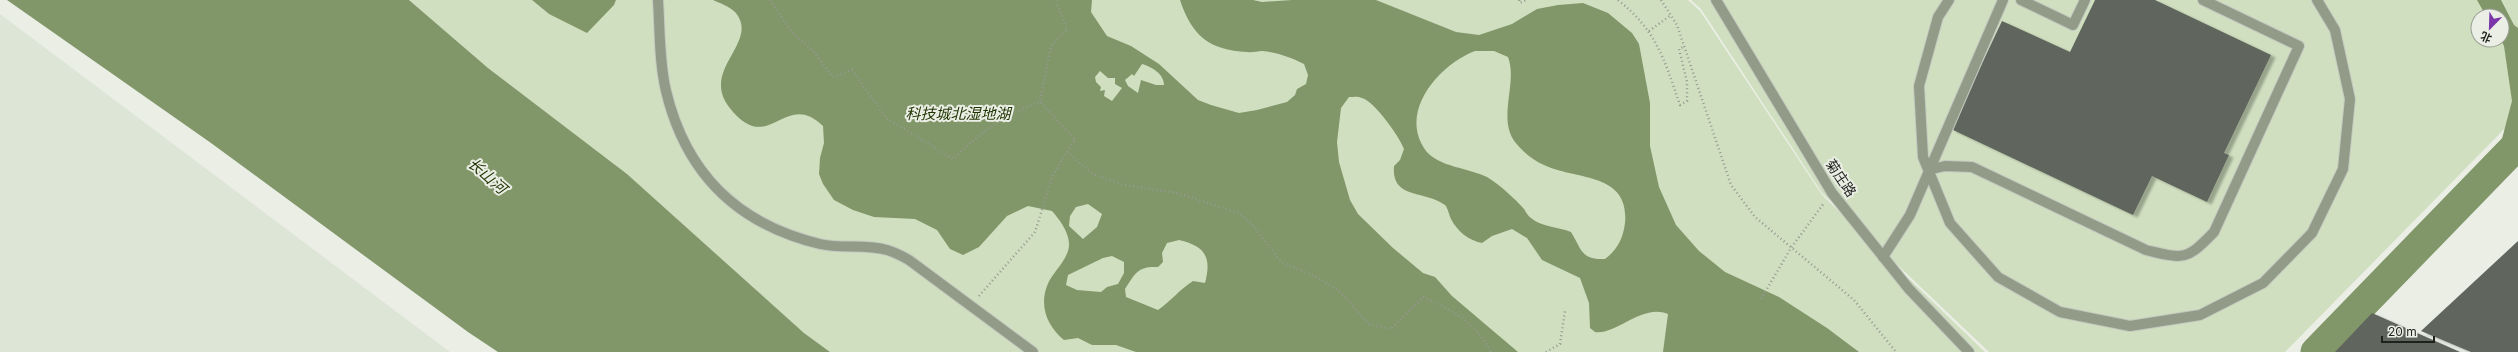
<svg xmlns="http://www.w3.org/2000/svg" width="2518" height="352" font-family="Inter,'Noto Sans SC',sans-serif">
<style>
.built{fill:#dde5d6}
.green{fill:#cfdfbf;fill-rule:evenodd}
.water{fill:#81976a;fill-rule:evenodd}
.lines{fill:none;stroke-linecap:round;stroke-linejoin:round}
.river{stroke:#81976a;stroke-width:31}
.building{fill:#61655d;filter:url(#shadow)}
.lane-casing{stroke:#c5c9c1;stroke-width:12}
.street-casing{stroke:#c5c9c1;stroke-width:12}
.path{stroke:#959891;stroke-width:2.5;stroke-dasharray:1 3;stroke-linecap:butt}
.lane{stroke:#919b87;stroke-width:10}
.street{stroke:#919b87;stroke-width:10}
.labels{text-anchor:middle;stroke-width:4;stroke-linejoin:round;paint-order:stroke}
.street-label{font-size:14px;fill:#1f211d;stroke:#eaeee5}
.water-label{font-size:15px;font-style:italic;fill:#1f3300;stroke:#eaeee5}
</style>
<defs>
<filter id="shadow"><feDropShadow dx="4.5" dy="2.5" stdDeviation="1" flood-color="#0004"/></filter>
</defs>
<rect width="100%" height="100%" fill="#eaeee5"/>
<path class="built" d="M0,14L450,352H0Z"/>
<path class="green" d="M409,0H532L549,14L614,5L616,0H1688L1700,11L1822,195L1985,352H830L804,333L627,174L488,68Z
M1691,0H2518V115L2285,352H1989L1822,193L1701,9ZM2478,16H2502V40H2478Z"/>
<path class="water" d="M7,0H409L488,68L627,174L804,333L830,352H498L468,332L211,143Z
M532,0H616L614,5L587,33L549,14Z
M713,0H1092L1091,12L1107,36L1131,46L1159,64L1198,100L1211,105L1239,113L1257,110L1287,102L1295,95L1297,89L1306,84L1308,75L1304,64C1292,58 1276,52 1262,51C1257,51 1252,53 1247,52C1209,50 1192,36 1180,0H1253L1262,2L1292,0H1376L1456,32L1479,35L1512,24L1537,9L1558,5L1583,3L1608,13L1632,33L1639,44L1650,103V146L1659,187L1676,225L1699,251L1725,272L1779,297L1827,328L1859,352H1663L1668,314C1642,303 1617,335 1595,332L1590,328L1589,303L1580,278L1542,260L1527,238L1512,229L1492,236L1482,243C1468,240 1458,232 1451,219C1449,215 1448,208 1445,205C1426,190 1391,200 1394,166L1400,160L1404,149C1399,136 1375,102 1362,98C1358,96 1353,97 1349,97L1341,108L1337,142L1339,162L1350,200L1358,214L1393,248L1423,273L1435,277L1452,296L1518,352H1136L1116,345H1092L1078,338L1064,340C1048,327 1039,307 1047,286C1052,272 1067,262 1069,246C1070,233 1059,219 1052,211L1028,206L1007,216L979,247L963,255L950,249L937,230L915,219L874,217L853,210L834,200L823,184L819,174L820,158L824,143L823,126C784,88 769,159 729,107C700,69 761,42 735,12C730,7 720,3 713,0ZM1475,51H1494L1508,57C1518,83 1497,118 1515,142C1523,152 1533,160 1544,165C1575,180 1630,172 1625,223C1623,239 1617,250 1605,259C1581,260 1582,250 1571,232C1559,227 1541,227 1531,218C1528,216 1526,212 1524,209C1514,198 1499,184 1487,177C1469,168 1439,167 1426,151C1397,112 1440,64 1475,51ZM1142,64C1152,67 1164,74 1164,85H1156L1141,80L1138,93L1128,86L1125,80L1132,74L1134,76ZM1100,71L1108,78H1115V84L1122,88L1112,101L1104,96L1105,90L1100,91L1101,87L1096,82L1095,77ZM1088,204L1102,214L1097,227L1083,239L1069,226L1070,216L1076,207ZM1179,240C1205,246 1212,257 1205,283L1193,281C1180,289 1171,301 1158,310L1126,297L1125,289C1135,274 1137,266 1158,267L1163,262L1162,253L1167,243ZM1112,256L1124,262V273L1118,284L1107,287L1101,292L1077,290L1066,285L1068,275L1103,258Z
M2477,0H2501L2514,25L2518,28V144L2494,169L2512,101L2504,46L2501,40L2502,16H2486Z"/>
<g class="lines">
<path class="river" d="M2316,352L2518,144"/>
</g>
<path class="building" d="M2095,0H2155L2271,55L2224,153L2229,155L2207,202L2152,176L2133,215L1951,129L2002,21L2070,52Z
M2518,241V352H2471L2421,331Z
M2372,313L2460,352H2335Z"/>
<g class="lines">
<g class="lane-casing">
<path id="lane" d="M658,0C660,30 659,61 666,91C686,174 737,224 820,244C841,249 866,244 887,250C894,252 902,256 909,260L1033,352
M1949,0L1938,17L1919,86L1923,157L1950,223L1998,277L2060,312L2130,326L2200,315L2263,283L2312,233L2343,169L2350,99L2335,30L2317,0
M2021,0L2073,25L2085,0
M1928,170L1945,166L1972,167L2146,250C2184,259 2186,261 2214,232L2299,46L2203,0
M1883,257L1910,215L2003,0"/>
</g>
<g class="street-casing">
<path id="street" d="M1716,0L1832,193L1909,289L1969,352"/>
</g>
<path class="path" d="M770,0L791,31L814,52L833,77L852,70L886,118L953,159C980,133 1005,114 1040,102
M1519,0L1520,3L1526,0
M1618,0C1657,31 1664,59 1680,105L1687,101V82L1679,49L1685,46
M1661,0L1677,25L1731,185L1755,217L1854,300L1896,352
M1649,31L1671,15
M1067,152L1093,174L1124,185L1177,193L1239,213L1251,223L1281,262L1317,277L1339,291L1369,324L1391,329L1423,297C1454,311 1474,321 1491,352
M979,296L1035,232L1053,175L1075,139L1040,102L1051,46L1067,30L1056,0
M1761,299L1791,248L1824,203
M1546,352L1560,344L1565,311"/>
<use href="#lane" class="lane"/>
<use href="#street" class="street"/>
</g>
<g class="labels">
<g class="street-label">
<text transform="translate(1841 178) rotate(56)" y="5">菊庄路</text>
</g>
<g class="water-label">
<text x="958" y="119">科技城北湿地湖</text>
<text transform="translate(487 176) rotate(41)" y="5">长山河</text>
</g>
</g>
<g transform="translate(2490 28) rotate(203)"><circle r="19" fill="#eaeee5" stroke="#999c95"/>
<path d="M0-3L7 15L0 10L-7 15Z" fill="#7b35a8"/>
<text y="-6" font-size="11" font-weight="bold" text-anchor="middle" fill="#1f211d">北</text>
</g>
<path d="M2382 336v6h52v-6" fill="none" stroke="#1f211d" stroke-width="2"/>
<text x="2388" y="336" font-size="12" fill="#1f211d" stroke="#eaeee5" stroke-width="3" paint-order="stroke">20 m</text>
</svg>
